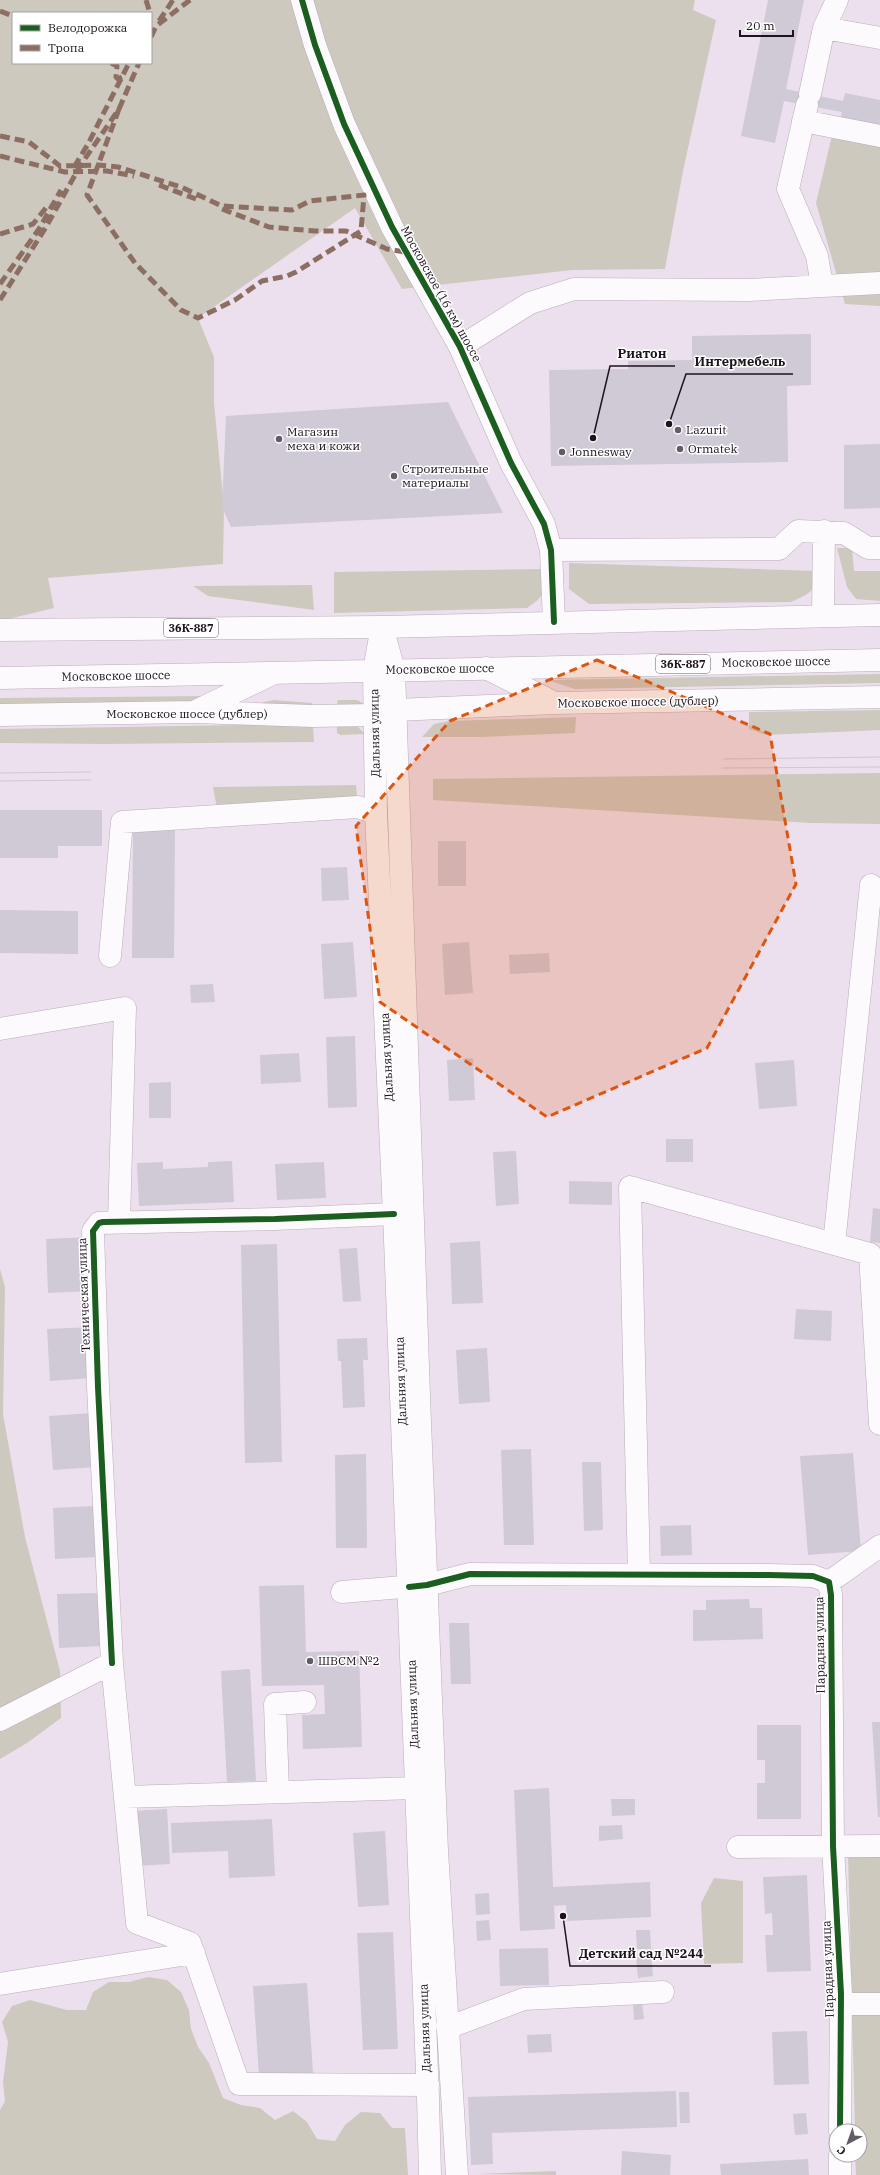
<svg xmlns="http://www.w3.org/2000/svg" width="880" height="2175" font-family="'IBM Plex Serif',serif">
<style>
.green{fill:#cdc9bf;fill-rule:evenodd}
.building{fill:#d0c9d6}
.lines{fill:none;stroke-linecap:round;stroke-linejoin:round}
.minor-casing{stroke:#b8adb8;stroke-width:23}
.major-casing{stroke:#b8adb8;stroke-width:23}
.minor{stroke:#fcfafc;stroke-width:22}
.major{stroke:#fcfafc;stroke-width:22}
.tram{stroke:#cdc9cd;stroke-width:1}
.quiet{stroke:#8d6e63;stroke-width:5;stroke-dasharray:10 5;stroke-linecap:butt}
.cycleway-casing{stroke:#fff;stroke-width:8}
.cycleway{stroke:#1b5e20;stroke-width:6}
.marked{fill:#de560d;fill-opacity:0.2;stroke:#de560d;stroke-width:3;stroke-dasharray:8 5;stroke-linejoin:round}
.poi-dot{fill:#655b66;stroke:#fff;stroke-width:1.5}
.labels{text-anchor:middle;stroke-width:3;stroke-linejoin:round;paint-order:stroke}
.shield{fill:#fff;stroke:#605a60;stroke-width:1}
.shield-label{font-size:11px;font-weight:bold;fill:#1c131c}
.street-label{font-size:12px;fill:#1c131c;stroke:#fff}
.poi-label{font-size:12px;fill:#1c131c;stroke:#fff;text-anchor:start}
.leader{fill:none;stroke:#1c131c;stroke-width:1.5}
.callout-dot{fill:#1c131c;stroke:#fff;stroke-width:1.5}
.callout-label{font-size:13px;text-anchor:middle;font-weight:bold;fill:#1c131c;stroke:#fff;stroke-width:3;stroke-linejoin:round;paint-order:stroke}
</style>
<rect width="100%" height="100%" fill="#ede0ee"/>
<path class="green" d="M0,0H695L693,10L716,20L683,171L665,269L572,270L402,289L355,208L198,318L214,357V403L224,507L223,564L48,578L54,608L0,621ZM13,13H151V63H13Z
M834,127L880,136V306L845,304L816,203Z
M837,548H852L854,571H880V601L856,599L847,587Z
M569,563L817,571C817,592 808,594 791,602L589,604L569,589Z
M543,569L547,587L538,600L527,608L334,613V572Z
M312,585L314,610L208,596L193,586Z
M880,674V683L575,689L547,680Z
M207,696L188,704L0,708V698Z
M274,700L312,703V709H251L264,702Z
M338,700H357L366,705L336,707Z
M880,710V730L766,735L749,729V712Z
M576,717L575,733L481,737H422L434,724L449,721Z
M337,723L355,724L365,734L341,735L337,733Z
M297,724L313,726L314,742L105,744L0,743V729Z
M880,773V824L810,823L433,800V779Z
M356,785L358,807L217,808L213,787Z
M0,1269L5,1287L3,1414L25,1537L60,1671L61,1718L27,1743L0,1759Z
M848,1852L880,1853V2175H856L855,2155H860V2131H855Z
M714,1878L743,1881V1963L704,1964L701,1903Z
M148,1977L167,1980L181,1992L189,2010L191,2029L198,2047L209,2063L223,2098L241,2105L260,2108L275,2120L293,2111L307,2122L317,2139L335,2141L345,2125L361,2112L380,2113L392,2128H405L408,2175H0V2110L5,2101L3,2082L8,2042L2,2022L12,2006L30,2000L67,2010H86L93,1992L109,1982H129Z
M556,2171V2175L477,2174Z"/>
<path class="building" d="M768,0H804L786,89L843,101L845,93L880,100V133L839,125L842,112L784,101L775,143L741,136Z
M811,334V385L787,386L788,462L551,466L549,370L628,369V361L692,360V336Z
M448,402L503,513L231,527L222,507L226,416Z
M880,444V508L844,509V445Z
M0,810H102V846H58V858H0Z
M133,829L175,830L174,958H132Z
M438,841H466V886H438Z
M347,867L349,900L322,901L321,868Z
M0,910L78,911V954L0,953Z
M353,942L357,997L324,999L321,944Z
M469,942L473,993L445,995L442,944Z
M549,953L550,972L510,974L509,955Z
M213,984L215,1002L191,1003L190,985Z
M355,1036L357,1107L328,1108L326,1037Z
M299,1053L301,1082L261,1084L260,1055Z
M473,1058L475,1100L449,1101L447,1060Z
M794,1060L797,1106L759,1109L755,1063Z
M171,1082V1118H149V1083Z
M666,1139H693V1162H666Z
M516,1151L519,1204L496,1206L493,1152Z
M232,1161L234,1202L139,1206L137,1163L163,1162V1169L208,1167V1162Z
M324,1162L326,1198L277,1200L275,1164Z
M569,1181L612,1182V1205L569,1204Z
M873,1208L880,1209V1243L870,1242Z
M89,1237L91,1291L48,1293L46,1239Z
M480,1241L483,1303L452,1304L450,1243Z
M277,1244L282,1462L245,1463L241,1245Z
M357,1248L361,1301L343,1302L339,1249Z
M796,1309L832,1311L831,1341L794,1339Z
M91,1327L93,1378L50,1381L47,1329Z
M367,1338L368,1360H363L365,1407L343,1408L341,1361H338L337,1339Z
M487,1348L490,1402L459,1404L456,1350Z
M92,1413L96,1467L53,1470L49,1416Z
M531,1449L534,1545H504L501,1450Z
M853,1453L861,1551L808,1555L800,1456Z
M366,1454L367,1548H336L335,1455Z
M582,1462H601L603,1530L584,1531Z
M95,1506L97,1557L55,1559L53,1508Z
M691,1525L692,1555L661,1556L660,1526Z
M304,1585L306,1652L359,1651L362,1747L303,1749L302,1715L325,1714L324,1685L262,1686L259,1586Z
M101,1593L102,1646L59,1648L57,1594Z
M749,1599L750,1608H762L763,1639L693,1641V1610H706V1600Z
M449,1623H469L471,1684H451Z
M250,1669L256,1781L227,1782L221,1671Z
M872,1722H880V1817H878Z
M757,1725H801V1819H757V1783H765V1760H757Z
M549,1788L553,1887L650,1882L651,1917L567,1921L566,1905L554,1906L555,1929L520,1931L514,1790Z
M611,1799H635V1815L612,1816Z
M167,1809L170,1864L135,1866L132,1811Z
M272,1819L275,1876L229,1878L228,1851L172,1853L171,1823Z
M622,1825L623,1839L599,1841V1826Z
M385,1831L389,1905L358,1907L353,1833Z
M807,1875L811,1971L767,1972L765,1935H773L772,1913L765,1914L763,1877Z
M489,1893L490,1914L476,1915L475,1894Z
M489,1920L491,1940L477,1941L476,1921Z
M636,1930H650L651,1949H637Z
M393,1932L398,2049L363,2050L357,1933Z
M548,1948L549,1985L500,1986L499,1949Z
M651,1955L653,1976L638,1978L636,1957Z
M307,1983L313,2073L259,2076L253,1986Z
M633,2003H642L644,2019L634,2020Z
M807,2031L809,2084L774,2085L772,2032Z
M551,2034L552,2052L528,2053L527,2035Z
M676,2091L677,2127L492,2133L493,2164L471,2165L468,2097Z
M679,2092H689L690,2123H680Z
M806,2113L808,2134L795,2135L793,2114Z
M622,2151L671,2155L670,2175H621Z
M808,2159L809,2175H721L720,2164Z"/>
<g class="lines">
<g class="minor-casing">
<path id="minor" d="M302,0L315,45L344,124L392,227L460,347L511,463L544,524L551,550L554,622
M824,28L837,0
M810,94L824,28L880,38
M807,105L788,189L817,256L822,286
M803,121L880,136
M460,347L530,303L574,289L749,290L880,283
M551,550L779,549L798,531L844,533L868,548H880
M823,616L824,531
M486,668L555,703
M396,710L556,703L880,697
M196,711L272,674
M0,715L193,712L313,716L374,715
M110,956L122,822L358,807L376,813
M0,1029L125,1008L119,1222
M394,1214L275,1219L99,1223L93,1231L98,1387L112,1663L137,1923L190,1943L239,2084L428,2085
M834,1244L871,885
M639,1574L630,1187L870,1254L880,1424
M829,1582L880,1546
M342,1592L427,1585L470,1574L769,1575L813,1576L829,1582L831,1595L833,1846L841,1994L840,2131
M0,1720L112,1663
M278,1792L275,1704L305,1702
M125,1797L416,1788
M738,1847L880,1846
M0,1984L194,1953
M841,2004H880
M447,2026L455,2025L524,1999L663,1992
M840,2175V2155"/>
</g>
<g class="major-casing">
<path id="major" d="M382,627L394,670L419,1396L437,1851L457,2175
M0,630L382,627L880,615
M381,632L374,670L376,813L394,1214L428,2098L430,2175
M0,678C293,674 587,666 880,660"/>
</g>
<use href="#minor" class="minor"/>
<use href="#major" class="major"/>
<path class="tram" d="M724,759L880,757
M723,768L880,767
M0,773L91,772
M0,781L91,780"/>
<path class="quiet" d="M146,0L150,13
M0,11L13,16
M159,21L173,0
M151,37L156,26L190,0
M111,63L117,66L116,77L118,79L122,77
M119,109L139,63
M0,136L29,142L60,166L98,165L118,167L181,187L222,206L292,210L310,201L364,195L361,231L296,272L287,276L262,281L235,300L198,318L181,310L135,263L87,195L119,109L80,166L46,227L0,300
M0,156L65,172L107,171L134,176
M74,167L88,144L129,63
M159,185L196,199
M222,209L269,227L315,231H346L387,249L405,252
M0,234L33,224L49,204
M0,284L39,229L61,190"/>
<g class="cycleway-casing">
<path id="cycleway" d="M302,0L315,45L344,124L392,227L460,347L511,463L544,524L551,550L554,622
M409,1587L427,1585L470,1574L769,1575L813,1576L829,1582L831,1595L833,1846L841,1994L840,2131
M112,1663L98,1387L93,1231L99,1223L103,1222L275,1219L394,1214"/>
</g>
<use href="#cycleway" class="cycleway"/>
</g>
<path class="marked" d="M597,660L770,734L796,884L707,1048L547,1117L380,1002L356,826L450,721Z"/>
<g class="poi-dot">
<circle cx="678" cy="430" r="4"/>
<circle cx="279" cy="439" r="4"/>
<circle cx="680" cy="449" r="4"/>
<circle cx="562" cy="452" r="4"/>
<circle cx="394" cy="476" r="4"/>
<circle cx="310" cy="1661" r="4"/>
</g>
<g class="labels">
<g class="shield">
<rect x="164" y="619" width="54" height="18" rx="3"/>
<rect x="656" y="655" width="54" height="18" rx="3"/>
</g>
<g class="shield-label">
<text x="191" y="632">36К-887</text>
<text x="683" y="668">36К-887</text>
</g>
<g class="street-label">
<text transform="translate(441 294) rotate(61)" y="4">Московское (16 км) шоссе</text>
<text transform="translate(776 662) rotate(-1)" y="4">Московское шоссе</text>
<text transform="translate(440 669) rotate(-1)" y="4">Московское шоссе</text>
<text transform="translate(116 676) rotate(-1)" y="4">Московское шоссе</text>
<text transform="translate(638 702) rotate(-1)" y="4">Московское шоссе (дублер)</text>
<text x="187" y="718">Московское шоссе (дублер)</text>
<text transform="translate(375 733) rotate(-91)" y="4">Дальняя улица</text>
<text transform="translate(387 1057) rotate(-93)" y="4">Дальняя улица</text>
<text transform="translate(84 1295) rotate(-92)" y="4">Техническая улица</text>
<text transform="translate(401 1381) rotate(-92)" y="4">Дальняя улица</text>
<text transform="translate(820 1645) rotate(-91)" y="4">Парадная улица</text>
<text transform="translate(413 1704) rotate(-92)" y="4">Дальняя улица</text>
<text transform="translate(828 1969) rotate(-92)" y="4">Парадная улица</text>
<text transform="translate(425 2028) rotate(-92)" y="4">Дальняя улица</text>
</g>
<g class="poi-label">
<text x="686" y="434">Lazurit</text>
<text x="287" y="436">Магазин<tspan x="287" dy="14">меха и кожи</tspan></text>
<text x="688" y="453">Ormatek</text>
<text x="570" y="456">Jonnesway</text>
<text x="402" y="473">Строительные<tspan x="402" dy="14">материалы</tspan></text>
<text x="318" y="1665">ШВСМ №2</text>
</g>
</g>
<path class="leader" d="M593 438L610 366H675M669 424L686 374H793M563 1916L570 1966H711"/>
<g class="callout-dot">
<circle cx="593" cy="438" r="4"/>
<circle cx="669" cy="424" r="4"/>
<circle cx="563" cy="1916" r="4"/>
</g>
<g class="callout-label">
<text x="642" y="358">Риатон</text>
<text x="740" y="366">Интермебель</text>
<text x="641" y="1958">Детский сад №244</text>
</g>
<rect x="12" y="12" width="140" height="52" fill="#ffffff" stroke="#a4a1a4"/>
<rect x="20" y="25" width="20" height="6" fill="#1b5e20" stroke="#a4a1a4"/>
<text x="48" y="32" font-size="12" fill="#1c131c">Велодорожка</text>
<rect x="20" y="45" width="20" height="6" fill="#8d6e63" stroke="#a4a1a4"/>
<text x="48" y="52" font-size="12" fill="#1c131c">Тропа</text>
<g transform="translate(848 2143) rotate(221)"><circle r="19" fill="#ffffff" stroke="#a4a1a4"/>
<path d="M0-3L7 15L0 10L-7 15Z" fill="#655b66"/>
<text y="-6" font-size="11" font-weight="bold" text-anchor="middle" fill="#1c131c">С</text>
</g>
<path d="M740 30v6h53v-6" fill="none" stroke="#1c131c" stroke-width="2"/>
<text x="746" y="30" font-size="12" fill="#1c131c" stroke="#ffffff" stroke-width="3" paint-order="stroke">20 m</text>
</svg>
